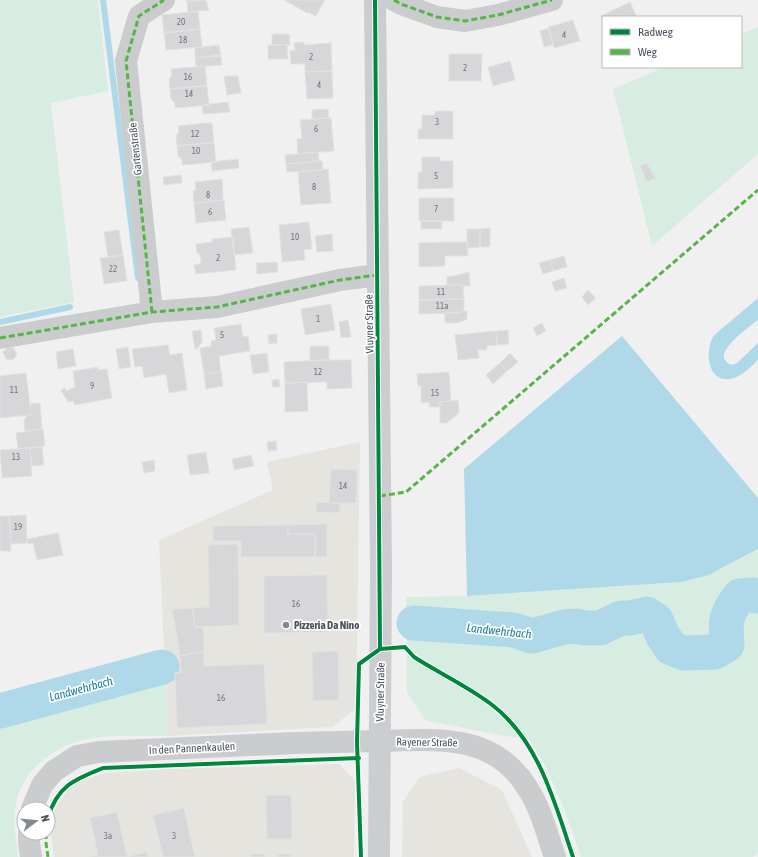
<svg xmlns="http://www.w3.org/2000/svg" width="758" height="857" font-family="'Asap Condensed',sans-serif">
<style>
.commercial{fill:#e5e4de}
.green{fill:#d7ede1}
.water{fill:#afd9e8}
.lines{fill:none;stroke-linecap:round;stroke-linejoin:round}
.stream{stroke:#afd9e8;stroke-width:6}
.river{stroke:#afd9e8;stroke-width:35}
.building{fill:#d7d7d9;stroke:#e2e2e3}
.minor{stroke:#cbccce;stroke-width:22}
.tertiary{stroke:#cbccce;stroke-width:22}
.secondary{stroke:#cbcdd0;stroke-width:22}
.quiet{stroke:#57b448;stroke-width:3;stroke-dasharray:6 3;stroke-linecap:butt}
.cycleway-casing{stroke:#fff;stroke-width:6}
.cycleway{stroke:#00873e;stroke-width:4}
.poi-dot{fill:#84898f;stroke:#fff;stroke-width:1.5}
.labels{text-anchor:middle;stroke-width:3.5;stroke-linejoin:round;paint-order:stroke}
.number-label{font-size:9px;fill:#6e757c}
.street-label{font-size:11px;fill:#49525b;stroke:#fff}
.poi-label{font-size:11px;font-weight:bold;fill:#49525b;stroke:#fff;text-anchor:start}
.water-label{font-size:12px;font-style:italic;fill:#197c9e;stroke:#fff}
</style>
<rect width="100%" height="100%" fill="#f1f0f0"/>
<path class="commercial" d="M360,442L356,709L332,727L168,736L159,540L273,490L267,462Z
M339,764L355,781L354,857H54L50,826L56,806L72,785L104,773L169,769Z
M459,768L502,790L532,857H402L403,802L419,777Z"/>
<path class="green" d="M0,0H98L108,91L51,103L74,302L0,317Z
M758,27V154L652,246L613,89L664,67H741V34Z
M758,549V852L753,857H581L566,814L547,769L530,740L494,734L425,720L407,692L406,597L467,596L682,582C710,577 733,563 758,549Z
M164,657L168,736C146,736 123,735 100,737C65,740 26,763 17,799C12,817 16,839 18,857H0V702Z"/>
<path class="water" d="M758,298V320C750,326 723,346 724,356C724,360 727,363 731,365L737,363L758,343V360C750,368 741,377 730,379C707,382 705,351 713,337C716,333 721,329 725,326C736,317 747,307 758,298Z
M622,336L758,498V549L709,575L682,582L467,596L464,469Z"/>
<g class="lines">
<path class="stream" d="M103,0L138,278
M0,322L70,307"/>
<path class="river" d="M414,623L513,630L532,636L564,627L575,626L586,628H600L621,618H630L647,614L656,620L663,636L671,648L684,653L715,652L727,645C725,623 725,614 740,596L753,595L758,596
M0,711L162,667"/>
</g>
<path class="building" d="M186,0H205L187,2Z
M206,0L209,10L188,12L187,2Z
M284,0H325L316,16L308,12L307,13Z
M630,2L637,17H603V20L601,16Z
M198,11L200,29L164,33L162,15Z
M573,20L580,41L554,48L548,27Z
M549,28L553,45L544,47L540,31Z
M200,29L202,47L166,50L164,33Z
M272,34H289L290,45H272Z
M304,42V45L331,43L332,71L305,72V64H291L290,51L295,50L294,43Z
M219,45L221,55L195,58V48Z
M268,45H287L288,59H268Z
M449,54H482L481,81H449Z
M221,56L222,65L196,67L195,58Z
M510,61L515,80L493,86L488,67Z
M205,66L207,85L170,89L169,79L172,75L171,69Z
M332,71L333,98L307,99L305,72Z
M224,76H238L241,93L227,95Z
M207,86L209,105L175,108V103L171,99L170,89Z
M228,102L230,112L203,114L202,105Z
M328,109L329,118L312,119V110Z
M435,111H453V139H418V129H422V115H435Z
M329,118H331L334,151L298,154L297,139H302L300,120Z
M204,123H212L214,142L177,146L176,136L179,132L178,126Z
M214,143L216,162L182,165V160L178,156L177,146Z
M318,152L319,161L286,164L285,155Z
M422,157H440V161H453V188L418,189V172H422Z
M238,159L239,168L212,171L211,162Z
M319,161H322L323,170L287,172L286,164Z
M647,163L655,178L647,182L640,166Z
M328,169L331,203L301,205L298,172Z
M181,175L182,183L164,185L163,177Z
M222,179L223,200L194,203L193,191L196,190L195,182Z
M419,198H454V221H419Z
M224,200L226,220L196,223L194,203Z
M421,221H442V229H421Z
M309,222L312,249L304,250L305,260L282,262L279,225Z
M249,227L253,253L234,255L231,229Z
M490,228V247H480V229Z
M467,229H480V247L467,248Z
M119,230L123,255L108,257L104,232Z
M332,234L333,251L317,252L315,236Z
M233,237L236,270L196,274L194,265L199,264L201,262L200,254H197L196,244L212,242V239Z
M445,242H467L468,256H445V266L419,267V243Z
M123,255L127,281L104,284L100,258Z
M564,256L567,267L553,271L550,260Z
M550,260L553,271L543,274L539,263Z
M277,262L278,272L257,274L256,263Z
M469,272L470,286L447,285V277L454,276Z
M564,278L567,288L555,291L552,282Z
M463,285L464,299L419,300V286Z
M588,290L596,298L588,305L582,297Z
M464,299V311L457,313L419,314V300Z
M331,304L335,330L305,335L301,309Z
M464,311H467V319L457,323H445V313H457Z
M348,320L351,337L341,338L339,322Z
M542,323L546,331L537,336L533,328Z
M241,324L243,337L248,336L250,351L219,356L221,372L204,374L200,348L211,346V341L216,340L214,328Z
M201,330L202,342L197,349H195L192,331Z
M508,330L509,344L497,345L496,331Z
M496,331L497,345L487,346V350H478L479,358L458,360L455,335Z
M277,334V343L269,344L268,335Z
M168,345L170,355L182,353L187,390L169,393L166,374L144,378L142,366L135,367L132,349Z
M310,346H329V360L310,361Z
M8,347L14,348L17,355L13,360L6,359L3,352Z
M128,347L131,367L119,369L116,349Z
M73,349L76,366L58,369L56,352Z
M267,353L269,372L253,374L250,355Z
M510,353L518,362L507,371L500,363Z
M326,360H351L352,388L327,389V382L285,383L284,362Z
M500,363L507,371L493,384L486,375Z
M98,367V370L107,369L112,398L75,405L73,401L68,402L61,390L65,388L66,391L75,387L73,371Z
M221,372L223,386L206,389L204,374Z
M449,372L451,401L440,402V407H429V402L421,403V386H418L417,374Z
M26,373L31,415L0,418V376Z
M279,379L280,387H272V380Z
M307,382L308,411L285,412V383Z
M458,400L459,413L447,423H440V402Z
M40,403L42,429L25,431L24,421L27,415H31L30,404Z
M43,429L45,446L18,449L16,433Z
M276,441L277,450L268,451L267,442Z
M42,447L44,465L32,466L30,448Z
M30,448L32,476L2,478L0,450Z
M206,452L209,473L190,475L187,455Z
M251,455L254,466L234,470L232,459Z
M154,460L155,471L144,473L142,462Z
M331,469L357,470L356,503H329Z
M316,502L340,503L339,513L316,512Z
M26,515L27,543L11,544L9,516Z
M0,516H9L11,551H0Z
M327,524V557H315V534H288V525Z
M288,525V534H315V557H241V541H213V526Z
M58,533L63,555L37,560L33,543L28,544L27,539Z
M238,544L239,625L195,627L193,608L209,607L208,545Z
M327,575L328,632L264,633V576Z
M193,608L195,627H203L204,651L180,656L172,609Z
M204,651V666L264,664L267,724L177,728L175,673L181,672L180,656Z
M338,651L339,700L313,701L312,652Z
M266,795H291L292,839H267Z
M184,808L195,857H163L153,815Z
M117,812L127,857H89L98,855L90,818Z
M147,852L148,857H130V856Z
M251,854H265V857H251Z
M278,854H291V857H278Z"/>
<g class="lines">
<path class="minor" d="M394,0L401,4L437,17L465,21L498,15L552,0
M152,312L126,61L139,16L164,0
M0,338L152,312L217,307L340,280L377,275
M32,809L42,785L54,771L77,756L99,752L295,743L380,741
M29,833V842L31,857"/>
<path class="tertiary" d="M380,741C436,740 494,732 528,789C541,809 547,834 555,857"/>
<path class="secondary" d="M375,0L381,569L379,857"/>
<path class="quiet" d="M394,0L401,4L437,17L465,21L498,15L552,0
M152,312L126,61L139,16L164,0
M0,338L152,312L217,307L340,280L377,275
M380,496L406,492L758,190
M46,833V843L48,857"/>
<g class="cycleway-casing">
<path id="cycleway" d="M375,0L380,649
M48,818C57,786 75,779 103,768L359,758
M361,857L357,742L359,664L380,649L405,647L414,657C439,673 467,686 491,704C539,740 555,804 573,857"/>
</g>
<use href="#cycleway" class="cycleway"/>
</g>
<circle class="poi-dot" cx="286" cy="625" r="4"/>
<g class="labels">
<g class="number-label">
<text x="181" y="25">20</text>
<text x="564" y="38">4</text>
<text x="183" y="43">18</text>
<text x="311" y="60">2</text>
<text x="465" y="71">2</text>
<text x="188" y="80">16</text>
<text x="319" y="88">4</text>
<text x="189" y="97">14</text>
<text x="437" y="125">3</text>
<text x="316" y="132">6</text>
<text x="195" y="137">12</text>
<text x="196" y="154">10</text>
<text x="436" y="179">5</text>
<text x="314" y="190">8</text>
<text x="208" y="198">8</text>
<text x="436" y="212">7</text>
<text x="210" y="215">6</text>
<text x="295" y="240">10</text>
<text x="218" y="261">2</text>
<text x="113" y="272">22</text>
<text x="441" y="295">11</text>
<text x="442" y="309">11a</text>
<text x="318" y="322">1</text>
<text x="222" y="338">5</text>
<text x="318" y="375">12</text>
<text x="92" y="389">9</text>
<text x="14" y="393">11</text>
<text x="435" y="396">15</text>
<text x="16" y="460">13</text>
<text x="343" y="489">14</text>
<text x="18" y="530">19</text>
<text x="296" y="607">16</text>
<text x="221" y="701">16</text>
<text x="108" y="839">3a</text>
<text x="174" y="839">3</text>
</g>
<g class="street-label">
<text transform="translate(135 149) rotate(-96)" y="4">Gartenstraße</text>
<text transform="translate(369 324) rotate(-91)" y="4">Vluyner Straße</text>
<text transform="translate(380 692) rotate(-89)" y="4">Vluyner Straße</text>
<text transform="translate(427 742) rotate(1)" y="4">Rayener Straße</text>
<text transform="translate(192 748) rotate(-3)" y="4">In den Pannenkaulen</text>
</g>
<g class="poi-label">
<text x="294" y="629">Pizzeria Da Nino</text>
</g>
<g class="water-label">
<text transform="translate(499 631) rotate(6)" y="4">Landwehrbach</text>
<text transform="translate(81 689) rotate(-15)" y="4">Landwehrbach</text>
</g>
</g>
<rect x="602" y="16" width="140" height="52" fill="#ffffff" stroke="#b6babd"/>
<rect x="610" y="29" width="20" height="6" fill="#00873e" stroke="#b6babd"/>
<text x="638" y="36" font-size="12" fill="#49525b">Radweg</text>
<rect x="610" y="49" width="20" height="6" fill="#57b448" stroke="#b6babd"/>
<text x="638" y="56" font-size="12" fill="#49525b">Weg</text>
<g transform="translate(36 821) rotate(74)"><circle r="19" fill="#ffffff" stroke="#b6babd"/>
<path d="M0-3L7 15L0 10L-7 15Z" fill="#84898f"/>
<text y="-6" font-size="11" font-weight="bold" text-anchor="middle" fill="#49525b">N</text>
</g>
</svg>
